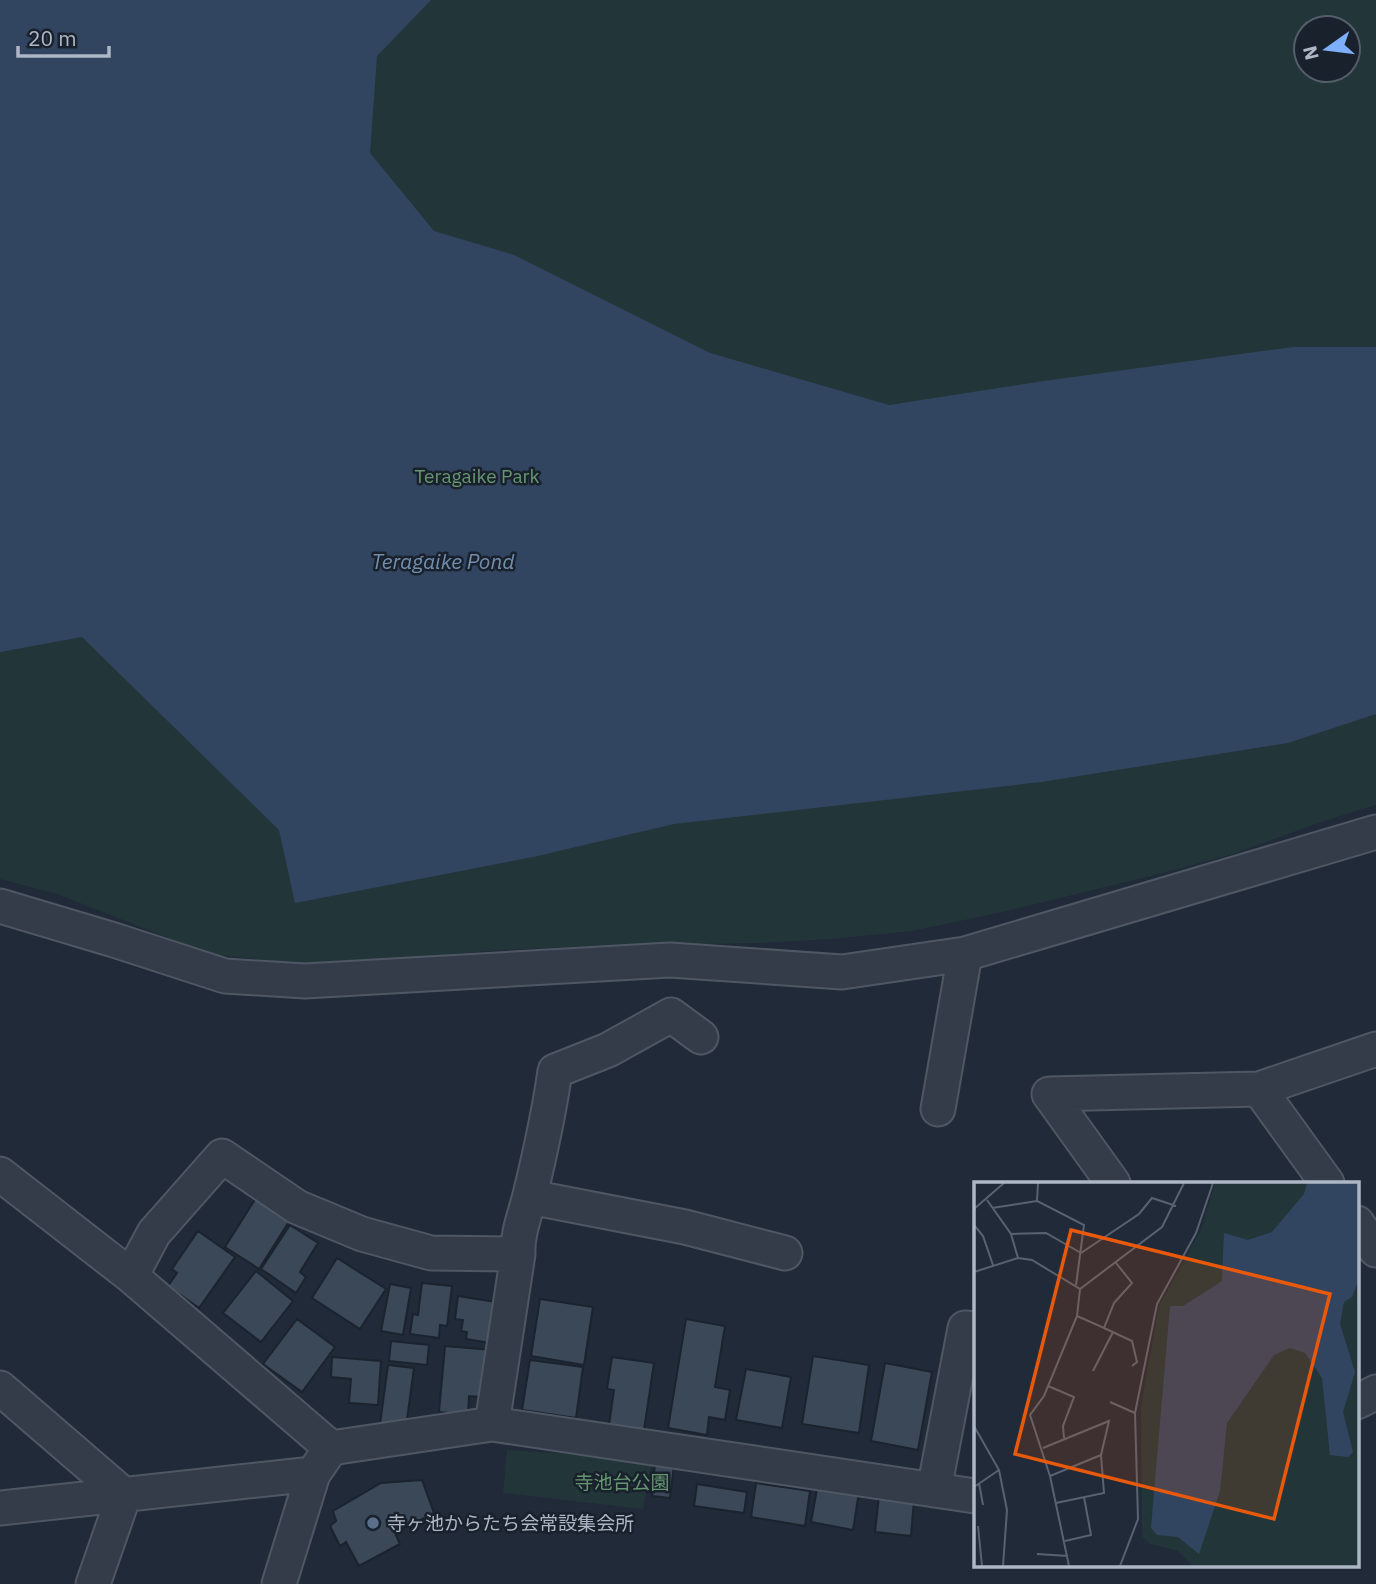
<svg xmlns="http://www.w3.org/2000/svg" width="1376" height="1584" font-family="'IBM Plex Sans','Noto Sans JP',sans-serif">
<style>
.green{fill:#223639;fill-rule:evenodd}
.water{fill:#324560}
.building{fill:#3b4858;stroke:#1b232f;stroke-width:2}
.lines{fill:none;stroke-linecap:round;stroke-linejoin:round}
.minor-casing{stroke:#4e5763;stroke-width:37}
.minor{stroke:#333c48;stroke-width:33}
.service-dot{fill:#5c6f8a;stroke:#19212d;stroke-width:2.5}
.labels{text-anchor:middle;stroke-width:5;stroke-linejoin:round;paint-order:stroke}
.park-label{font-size:19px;fill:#65966f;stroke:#19212d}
.poi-label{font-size:19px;fill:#adb7c5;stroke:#19212d;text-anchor:start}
.water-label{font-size:21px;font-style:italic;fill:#748eae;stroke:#19212d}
.inset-road{fill:none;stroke:#586270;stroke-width:2}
.view{fill:#e8590c;fill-opacity:0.15;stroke:#e8590c;stroke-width:3.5}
.inset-edge{fill:none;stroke:#adb7c5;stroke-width:3.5}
</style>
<rect width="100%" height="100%" fill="#202a38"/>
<path class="green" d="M0,0H1376V805L1318,823L1233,854L1159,874L998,913L912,931L832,939L759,943L588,946L502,950L315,965L218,955L186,945L57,894L0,879ZM1306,28H1348V70H1306Z
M507,1450L652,1459L643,1509L503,1493Z"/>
<path class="water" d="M0,0H431L377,56L370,153L434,231L514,255L710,353L889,405L1044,381L1293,347H1376V714L1288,743L1041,782L674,824L533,857L295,903L279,830L82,637L0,652Z"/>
<path class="building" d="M256,1198L290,1220L259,1269L225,1247Z
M290,1225L318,1243L300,1272L306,1277L296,1293L261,1269Z
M198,1231L235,1257L199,1308L168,1286L177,1273L172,1269Z
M337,1258L386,1289L360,1329L312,1298Z
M256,1271L293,1301L261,1342L223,1313Z
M422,1283L452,1286L447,1326L440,1325L439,1338L410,1334L413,1314L418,1315Z
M390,1284L411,1288L403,1335L381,1331Z
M458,1296L502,1303L496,1344L466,1339L467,1332L461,1331L463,1320L455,1319Z
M540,1299L593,1307L584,1365L531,1356Z
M297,1319L335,1347L302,1392L263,1364Z
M686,1319L725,1326L715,1387L730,1390L725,1420L709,1417L707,1435L668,1428Z
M391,1341L429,1345L427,1365L389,1361Z
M445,1346L492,1350L482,1397L469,1396L468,1415L439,1412Z
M813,1356L869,1365L859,1433L802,1424Z
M332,1357L381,1361L378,1405L349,1403L351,1379L331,1377Z
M612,1357L654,1363L644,1430L609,1425L614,1390L607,1389Z
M530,1360L583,1367L576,1418L522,1410Z
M885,1363L932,1372L918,1450L871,1441Z
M388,1365L414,1368L406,1427L380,1424Z
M746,1369L791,1377L782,1428L736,1420Z
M655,1463L674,1465L670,1498L652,1496Z
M422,1480L434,1513L395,1533L400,1544L359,1566L346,1542L340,1546L330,1526L336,1521L333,1511L381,1483Z
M756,1483L810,1491L805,1526L751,1517Z
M697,1484L747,1492L744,1513L694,1506Z
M818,1484L859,1492L853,1530L811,1522Z
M879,1496L914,1500L911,1536L875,1532Z"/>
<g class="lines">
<g class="minor-casing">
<path id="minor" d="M0,906L114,940L225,976L305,981L670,960L842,972L965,954L1376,832
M1259,1089L1327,1183
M938,1109L965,954
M0,1174L131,1276L331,1448
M1113,1183L1049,1094L1259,1089L1376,1049
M530,1197L685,1227L785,1253
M1357,1223L1376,1250
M518,1254C517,1234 525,1215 530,1195C540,1154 549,1113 555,1071L608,1050L671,1015L701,1037
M131,1276L154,1233L222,1156L297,1207L362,1234L431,1253L518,1254L492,1424
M0,1388L124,1495
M1357,1402L1376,1392
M934,1490L965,1328L975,1329
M0,1508L313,1474
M93,1584L124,1495
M279,1584L313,1474L331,1448L492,1424L975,1496"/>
</g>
<use href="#minor" class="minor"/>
</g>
<circle class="service-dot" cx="373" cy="1523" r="7"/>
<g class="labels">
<g class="park-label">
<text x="477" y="483">Teragaike Park</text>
<text x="622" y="1489">寺池台公園</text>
</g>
<g class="poi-label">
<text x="387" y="1530">寺ヶ池からたち会常設集会所</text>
</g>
<g class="water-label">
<text x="443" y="569">Teragaike Pond</text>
</g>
</g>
<g transform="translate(974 1182)">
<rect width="385" height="385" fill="#202a38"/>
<path d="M241,1H385V384H219L204,369L176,362L168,354L167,223L185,124L227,48Z" fill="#223639"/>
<path d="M333,1H385V97L378,115L370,120L366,142L381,190L369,230L379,270L374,275L356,273L348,196L331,171L316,166L300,173L253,241L246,309L225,372L204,355L183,353L177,346L196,124H209L248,99L250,51L274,58L298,50L330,12Z" fill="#324560"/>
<path class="inset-road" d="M64,1L63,19L110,43L102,103M13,18L37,52L44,76M18,26L63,19M0,27L30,1M0,43L9,54L19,83M37,52L72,51L107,71M107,71L165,32L178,16L202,24M0,90L44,76L58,78L106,107L103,134L70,214L56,233L76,294L95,384M106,107L188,45L210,1M103,134L130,146L140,121L158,101L142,81M130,146L158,159L163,180L158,184M119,189L139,150M74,204L100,215L89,244L90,256M136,220L161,231M0,244L25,288L33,328L29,384M69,266L135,239L127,273L130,311L82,321M76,294L127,273M5,301L9,323M0,305L25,288M4,344L8,384M91,359L117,353L110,315M63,372L94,374M146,384L164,337L161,231L183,122L222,51L239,1"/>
<path class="view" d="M97,48L356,112L300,337L41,272Z"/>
<rect width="385" height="385" class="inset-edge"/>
</g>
<g transform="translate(1327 49) rotate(256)"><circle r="33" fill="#19212d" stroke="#545d6a" stroke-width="2"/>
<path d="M0-5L12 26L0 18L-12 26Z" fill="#7eaffa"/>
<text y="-10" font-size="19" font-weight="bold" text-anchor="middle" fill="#adb7c5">N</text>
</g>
<path d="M18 46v10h91v-10" fill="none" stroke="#adb7c5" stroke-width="3.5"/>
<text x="28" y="46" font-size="21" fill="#adb7c5" stroke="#19212d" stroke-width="5" paint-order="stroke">20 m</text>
</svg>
